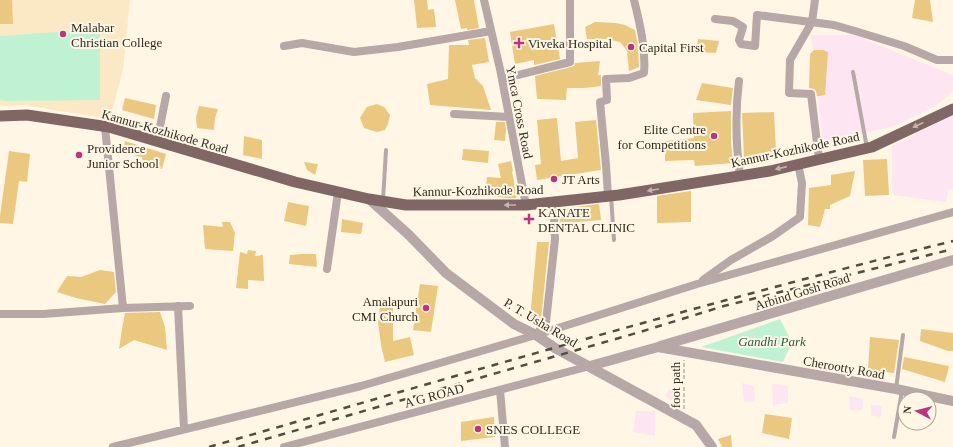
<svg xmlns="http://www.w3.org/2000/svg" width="953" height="447" font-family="'Times New Roman',serif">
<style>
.commercial{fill:#fde6f2}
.built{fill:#fbe9c6}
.green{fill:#bff2d3}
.building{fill:#eac880}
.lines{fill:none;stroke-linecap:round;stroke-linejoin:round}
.path{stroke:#bab3a4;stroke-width:1.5;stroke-dasharray:4 2;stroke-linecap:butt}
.service{stroke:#b7a7a6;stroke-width:4}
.minor{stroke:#b7a7a6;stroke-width:8}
.tertiary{stroke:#b7a7a6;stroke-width:10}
.primary{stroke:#806664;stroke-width:11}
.rail{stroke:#534d41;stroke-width:2.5;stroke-dasharray:7 7;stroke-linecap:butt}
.oneway{fill:#c6b5ab}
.poi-dot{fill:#ba357b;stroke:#fff6e5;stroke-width:1.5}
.labels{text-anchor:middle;stroke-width:4;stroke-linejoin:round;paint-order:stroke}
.poi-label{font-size:13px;fill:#302b20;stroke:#fff6e5;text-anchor:start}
.street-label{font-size:13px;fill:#302b20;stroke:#fff6e5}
.park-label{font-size:13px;font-style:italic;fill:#235c3f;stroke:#fff6e5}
</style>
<rect width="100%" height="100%" fill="#fff6e5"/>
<path class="commercial" d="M811,35H854L953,75V91L937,105L897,125L823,144Z
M953,115V189L948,190L946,202L894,195L892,189V146Z
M742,383L754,386L755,401L744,402Z
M772,384L788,386V403L773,405Z
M673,385L682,396L677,404L665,396Z
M849,396L863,399L862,410H850Z
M871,405L882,406L881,417L871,415Z
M636,411H655V436L633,432Z"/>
<path class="built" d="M0,0H130L123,69L110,119L24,105L0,106Z"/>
<path class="green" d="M100,29V100L9,101L0,100V36Z
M780,319L792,342L783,362L701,347Z"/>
<path class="building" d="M0,0H12L13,24H0Z
M414,0H427L428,10L434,9L436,27L417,28Z
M455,0H474L479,28L467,30V28L461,29Z
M915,0H930L933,22L912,18Z
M595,22L616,23L625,25L635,30L638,46L639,67L629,71L627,51L620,42L606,39H587L585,27Z
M554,24L560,59L534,65V60L515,64L510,32Z
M485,38L489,62L472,65L475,78L483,86L491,110L430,105L427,84L448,79L449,45H469L468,40Z
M698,39L719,41L716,53L696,52Z
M814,50H823L828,52L825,95L819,96H817L816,91L814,89L809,88L810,54Z
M600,61L598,75H601V86L584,88H567L566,100L537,99L535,76L571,67L574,66L575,63Z
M702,83L733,88L731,105L696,100Z
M125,98L156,105L154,119L122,110Z
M377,104L384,107L390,115L388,124L385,130L377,132L364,128L360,118L367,107Z
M199,106L218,109L215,118L214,130L197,128L196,117Z
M731,111V141L733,163L695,166L694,160L665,161V141L694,138L693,113Z
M774,112L776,151L744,157L742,113Z
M557,118L561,161L578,158L575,122L596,120L601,170L537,180L535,165L541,164L537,120Z
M496,122H505L506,130L505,141L494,140Z
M244,136L262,140V159L243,155Z
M125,141L166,154L162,169L143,165L142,157L123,153Z
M463,149L489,151L488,163L462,160Z
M9,151L30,154L27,182L19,181L13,224L0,223V216Z
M887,159L889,195L865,196L863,160Z
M511,161L513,171L512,172L517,196L516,198H507L485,195L487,177L501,178L498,164Z
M304,162L318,164L315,175L307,170Z
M855,171L850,196L830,205V209H825L820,227L808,225L809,188L831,185V175Z
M691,191V222L657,223V196Z
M288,202L309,206L306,226L284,221Z
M599,204L601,220L577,222L578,231L560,233L559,209Z
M342,219L363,223L361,234L341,232Z
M222,222H230L235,233L233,251L205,249L203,225L223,227Z
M537,242H549L541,320L530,319Z
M248,250L256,251L255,256L263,255L264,281L248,280V289L236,288L240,252L247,254Z
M302,254H316L317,267L289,264L290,255Z
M100,270L114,272L116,292L105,304L76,298L57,292L67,276L81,277Z
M420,284L438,286L431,332L413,330Z
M381,298L393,300V341L410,337L414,355L385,362L381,345L378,323Z
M160,312L165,327L167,350L134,340L119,349L122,329L125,313Z
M921,329L953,333V351H948L920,341Z
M870,337L899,340L894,373L868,370Z
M904,357L949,366L945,382L902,369Z
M765,414L792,418L789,439L762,433Z
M494,417L495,437L461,441V422Z
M731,435L732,447H722L718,439Z"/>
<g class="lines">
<path class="path" d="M684,409V360"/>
<path class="service" d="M853,72L867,148
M611,196L614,240
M383,200L386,150
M896,389L903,335
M894,437L902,391"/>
<path class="minor" d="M484,0L500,69L526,205
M815,0L812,22L790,60L789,93L811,94L819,159
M715,19L733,21L743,27L739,40L741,44L755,46L757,15L834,25L855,31L904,46L937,60H953
M284,46L302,43L354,52L398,47L491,31
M502,79L570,62V0
M739,81C735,112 736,145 740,176
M454,114L509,117
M105,127L123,308
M157,142L166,96
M608,196L606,165L600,102L607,100L606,79L629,78L644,73C646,49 640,24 634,0
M327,269L338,192
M703,280L731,260L773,236L800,217L802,183L798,164
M178,306L184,429
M0,314H43L123,308L190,306
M536,335L546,322L555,239L553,202
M500,390L505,447
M113,447L361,386L536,335L697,284L953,212
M284,447L590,366"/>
<path class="tertiary" d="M369,199L409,235L446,273L514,324L536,335L555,348L696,425L712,447
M660,346L953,260
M590,366L658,347L896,389L953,401"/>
<path class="primary" d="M0,116L27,115L109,127L295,182L369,199L406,205H526L619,195L770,171L872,147L953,109"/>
<path class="rail" d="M209,447C456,376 703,303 953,241
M238,447L640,332L724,306L953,249"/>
</g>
<defs><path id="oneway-solid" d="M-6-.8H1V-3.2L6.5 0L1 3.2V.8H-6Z"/></defs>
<g class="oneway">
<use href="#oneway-solid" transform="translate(918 125) rotate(155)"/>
<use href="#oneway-solid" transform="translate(781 168) rotate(167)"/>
<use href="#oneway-solid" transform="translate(653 190) rotate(171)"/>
<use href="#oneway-solid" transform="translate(510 205) rotate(-180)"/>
</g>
<g class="poi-dot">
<circle cx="63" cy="34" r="4"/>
<path d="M517 37h4v4h4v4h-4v4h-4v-4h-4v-4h4z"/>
<circle cx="631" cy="47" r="4"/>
<circle cx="714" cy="136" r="4"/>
<circle cx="79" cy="155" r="4"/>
<circle cx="554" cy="179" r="4"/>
<path d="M527 213h4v4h4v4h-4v4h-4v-4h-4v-4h4z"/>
<circle cx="426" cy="308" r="4"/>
<circle cx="478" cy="429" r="4"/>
</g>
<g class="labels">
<g class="poi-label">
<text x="71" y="32">Malabar<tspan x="71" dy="15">Christian College</tspan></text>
<text x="528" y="48">Viveka Hospital</text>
<text x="639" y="52">Capital First</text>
<text x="706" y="134" text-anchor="end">Elite Centre<tspan x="706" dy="15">for Competitions</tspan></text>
<text x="87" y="153">Providence<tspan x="87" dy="15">Junior School</tspan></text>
<text x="562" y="184">JT Arts</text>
<text x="538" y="217">KANATE<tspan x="538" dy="15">DENTAL CLINIC</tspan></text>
<text x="418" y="306" text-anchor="end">Amalapuri<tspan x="418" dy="15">CMI Church</tspan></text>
<text x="486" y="434">SNES COLLEGE</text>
</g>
<g class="street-label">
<text transform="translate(520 112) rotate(79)" y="5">Ymca Cross Road</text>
<text transform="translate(165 131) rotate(16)" y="5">Kannur-Kozhikode Road</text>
<text transform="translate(795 149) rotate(-12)" y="5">Kannur-Kozhikode Road</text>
<text transform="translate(478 190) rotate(-1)" y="5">Kannur-Kozhikode Road</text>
<text transform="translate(802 291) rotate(-17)" y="5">Arbind Gosh Road</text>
<text transform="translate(541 322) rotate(31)" y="5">P. T. Usha Road</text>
<text transform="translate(844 367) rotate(10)" y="5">Cherootty Road</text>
<text transform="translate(675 385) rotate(-90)" y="5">foot path</text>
<text transform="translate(434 395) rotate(-15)" y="5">A G ROAD</text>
</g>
<g class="park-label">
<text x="772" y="346">Gandhi Park</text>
</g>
</g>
<g transform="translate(917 411) rotate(277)"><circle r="19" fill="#fff6e5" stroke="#aca596"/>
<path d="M0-3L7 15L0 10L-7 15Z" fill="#ba357b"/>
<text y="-6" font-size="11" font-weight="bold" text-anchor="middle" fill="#302b20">N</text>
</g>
</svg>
